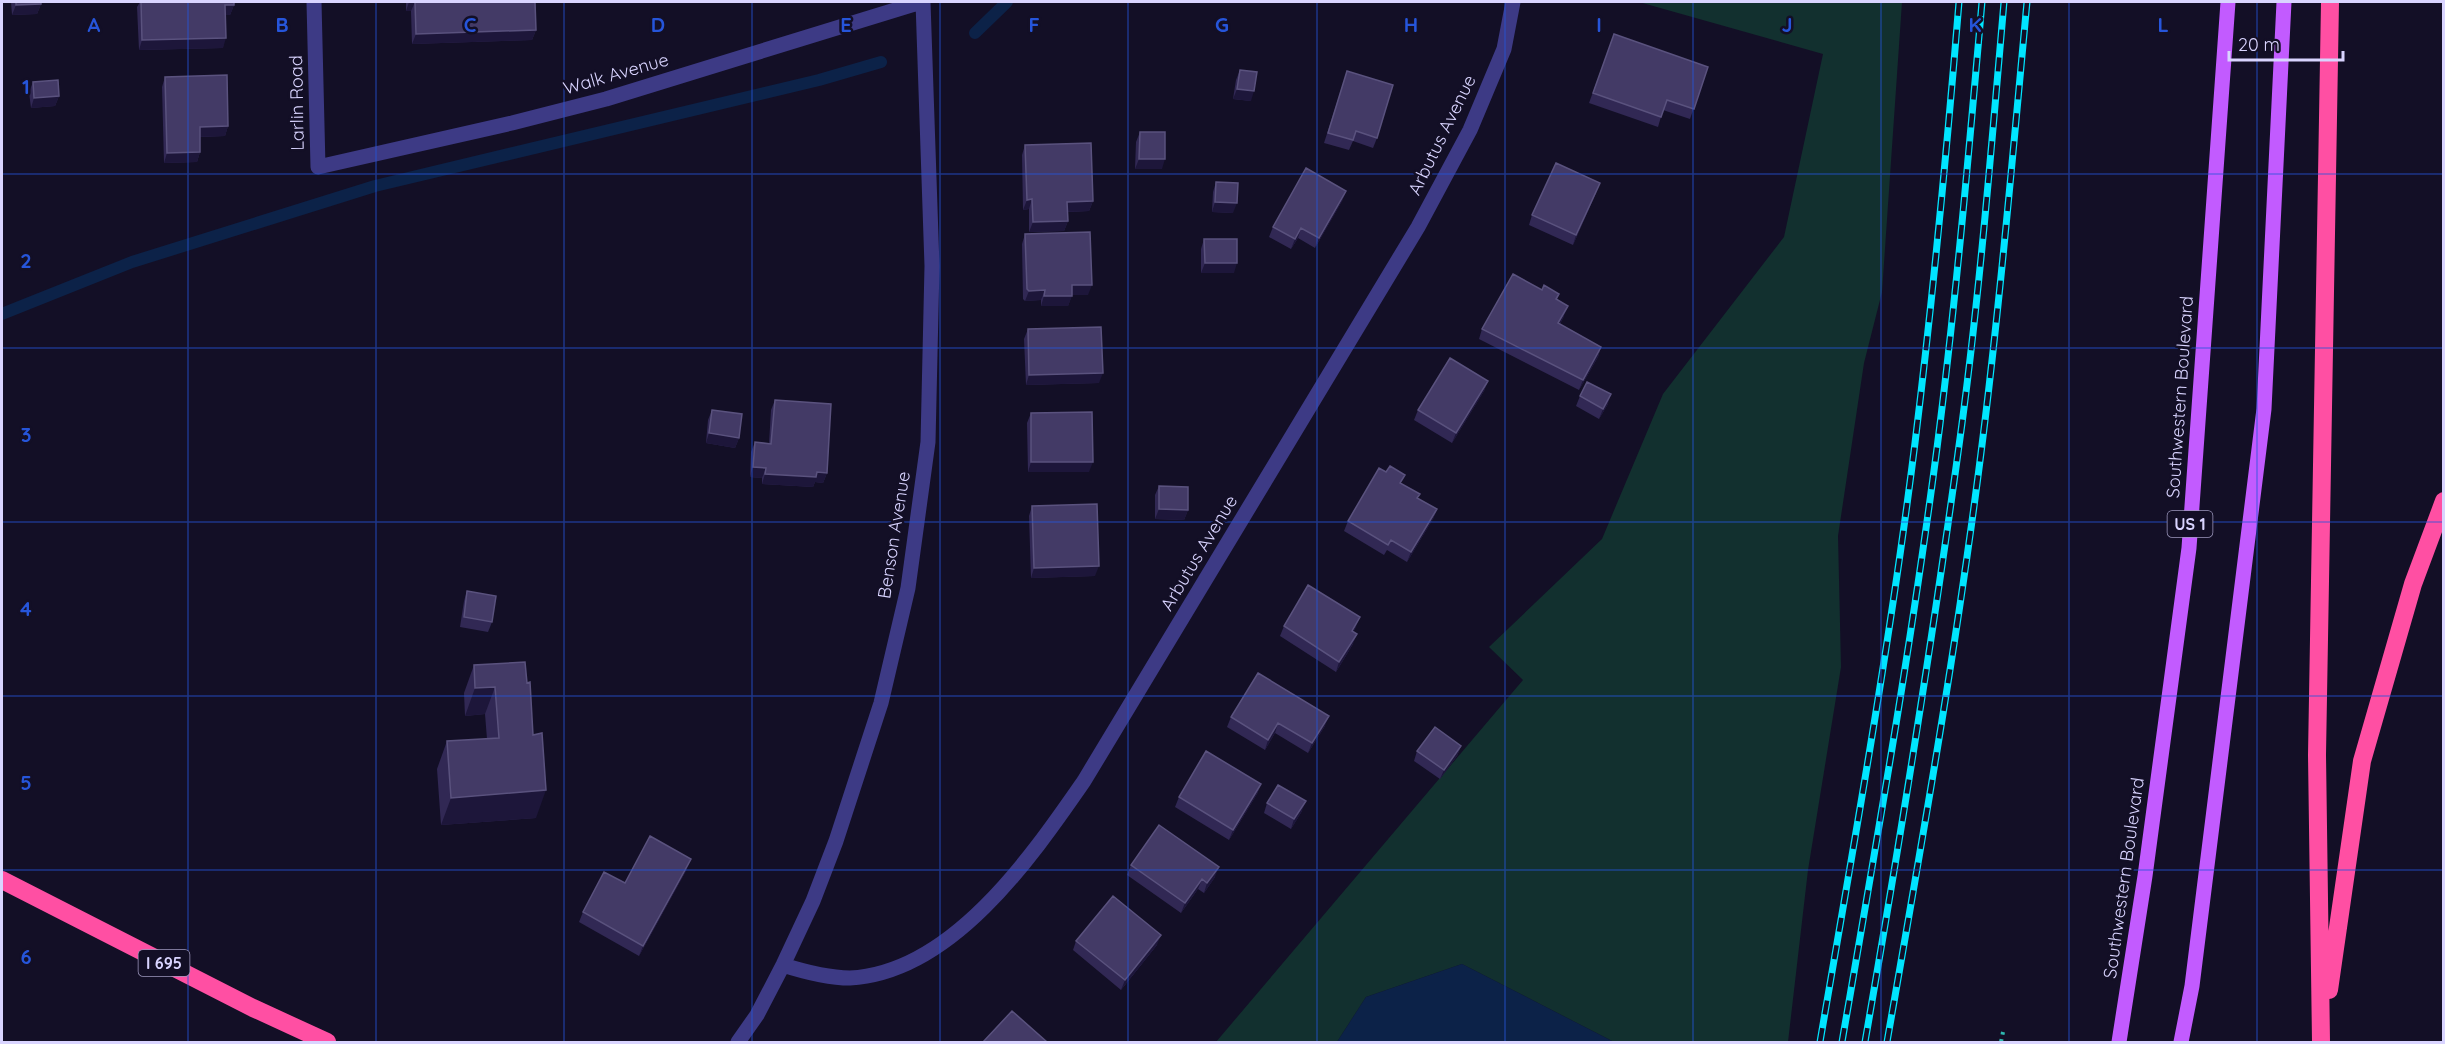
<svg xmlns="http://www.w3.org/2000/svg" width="2445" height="1044" font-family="Quicksand,sans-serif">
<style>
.green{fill:#12302f}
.water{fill:#0c2248}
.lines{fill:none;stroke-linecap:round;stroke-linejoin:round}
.stream{stroke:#0c2248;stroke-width:12}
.path{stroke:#2fb8b0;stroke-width:4;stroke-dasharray:3 4.5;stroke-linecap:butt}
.minor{stroke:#3d3a85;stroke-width:15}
.major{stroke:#c25bff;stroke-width:15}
.highway{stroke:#ff4fa3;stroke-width:18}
.rail-casing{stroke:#00e5ff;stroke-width:7}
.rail{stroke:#130f26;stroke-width:4.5;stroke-dasharray:14;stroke-linecap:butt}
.wall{fill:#312854}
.shaded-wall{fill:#1d163a}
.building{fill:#433a66;stroke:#5a527e;stroke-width:1.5}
.grid{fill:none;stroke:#2655da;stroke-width:1.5;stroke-opacity:0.55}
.labels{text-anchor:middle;stroke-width:5;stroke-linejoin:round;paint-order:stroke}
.shield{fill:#130f26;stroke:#9e99be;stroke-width:1.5}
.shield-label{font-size:16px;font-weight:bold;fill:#d9d4ff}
.street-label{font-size:18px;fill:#d9d4ff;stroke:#130f26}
.grid-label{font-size:20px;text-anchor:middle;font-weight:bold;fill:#2655da;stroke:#130f26;stroke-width:5;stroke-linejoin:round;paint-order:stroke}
</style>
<rect width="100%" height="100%" fill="#130f26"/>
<path class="green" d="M1639,2H1902L1882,292L1864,363L1838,536L1841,667L1808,870L1788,1042H1614L1462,964L1366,997L1337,1042H1216L1523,680L1489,647L1602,539L1663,394L1784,237L1823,54Z"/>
<path class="water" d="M1462,964L1614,1042H1337L1366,997Z"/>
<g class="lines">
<path class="stream" d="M975,33L1007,2
M2,314L132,262L375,186L819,80L881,62"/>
<path class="path" d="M2001,1042L2003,1032"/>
<path class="minor" d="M314,2L318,167L512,123L606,99L921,2
M783,965C805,972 827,978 850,978C952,973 1032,856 1084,781L1418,227L1470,130L1504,49L1513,2
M738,1042L757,1015L783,965L813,901L836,841L881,703L908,588L928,442L932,266L923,2"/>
<path class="major" d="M2119,1042L2145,876L2189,548L2228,2
M2181,1042L2192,986L2264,409L2284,2"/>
<path class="highway" d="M2,880L253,1008L327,1042
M2329,990L2362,761L2413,584L2444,501
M2321,1042L2317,755L2330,2"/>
<g class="rail-casing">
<path id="rail" d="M1820,1042C1854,843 1890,644 1915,443C1933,296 1947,149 1959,2
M1842,1042C1876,845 1911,647 1937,448C1956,300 1969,151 1982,2
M1865,1042C1899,846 1931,650 1958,453C1979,303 1991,152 2004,2
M1887,1042C1921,847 1956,651 1981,453C2000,303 2013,152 2027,2"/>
</g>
<use href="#rail" class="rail"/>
</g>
<path class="wall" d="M11,2H41V4L37,14L12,15Z
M140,2H234V5L230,15H226L223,48L139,50L137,7Z
M406,2H535L536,30L532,40L412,44L411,11H406Z
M1614,34L1708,67L1690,119L1663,110L1658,127L1589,103Z
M1240,70L1251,101L1233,99L1236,80Z
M1347,71L1377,138L1373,148L1353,141L1349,150L1324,143Z
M165,77L228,126L225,136L200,137V152L197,162L164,163L162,87Z
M33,82L59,96L55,106L31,108L29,92Z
M1140,132L1162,169H1135L1136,142Z
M1025,145L1093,201L1089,211L1068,212V221L1064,231L1029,232V209L1023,210L1022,155Z
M1216,182L1233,213L1212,212L1213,192Z
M1346,191L1342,201L1315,248L1298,238L1291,249L1269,237L1273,227Z
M1596,193L1573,245L1529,225L1532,215Z
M1025,234L1088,295H1072L1068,306H1041V300L1025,301L1023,299L1022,244Z
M1204,239L1234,273H1201V249Z
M1559,294L1557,300L1564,316L1560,324L1601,347L1598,357L1579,390L1479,339L1482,329Z
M1028,329L1099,383L1026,385L1024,339Z
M1488,381L1484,391L1452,443L1414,420L1418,410Z
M1580,396L1608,404L1599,419L1576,406Z
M775,400L827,473L823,483L815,482L813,487L762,484V478L750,477L751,452L755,442L769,444L771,410Z
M712,410L739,438L735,448L706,443L708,420Z
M1031,413L1089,472H1028L1027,423Z
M1402,484L1418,499L1437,509L1433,519L1407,562L1387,550L1384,555L1344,531L1348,521Z
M1159,486L1188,510L1184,520L1155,519V495Z
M1032,506L1095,576L1031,578L1029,516Z
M467,591L492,622L488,632L460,627L464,601Z
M1284,626L1356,627L1353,632V644L1336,672L1280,636Z
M525,662L536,818L441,825L437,769L447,741L487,739L485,714L465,716L464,693L474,665Z
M1231,717L1325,726L1308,753L1275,733L1265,750L1227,727Z
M1461,746L1457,756L1440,779L1414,761L1417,751Z
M1261,784L1257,794L1229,840L1175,807L1179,797Z
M1267,803L1302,811L1291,829L1264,813Z
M1131,865L1215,877L1204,893L1198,889L1181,913L1127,875Z
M687,869L639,956L579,922L583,912L625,883Z
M1076,941L1157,945L1121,990L1073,950Z"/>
<path class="shaded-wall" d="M409,2H415L411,11H406Z
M41,4L37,14L12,15L16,5Z
M225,5H234L230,15H222Z
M536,30L532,40L412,44L416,34Z
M226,38L223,48L139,50L142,40Z
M1237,89L1254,91L1251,101L1233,99Z
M59,96L55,106L31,108L34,98Z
M228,126L225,136L196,137L200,127Z
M200,152L197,162L164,163L167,153Z
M1139,159H1165L1162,169H1135Z
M1600,183L1596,193L1573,245L1576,235Z
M1346,191L1342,201L1315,248L1319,238Z
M1032,199L1029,209L1023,210L1027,200Z
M1093,201L1089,211L1064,212L1067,202Z
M1215,202L1237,203L1233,213L1212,212Z
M1068,221L1064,231L1029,232L1033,222Z
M1301,228L1298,238L1291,249L1295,239Z
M1205,263H1237L1234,273H1201Z
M1072,285H1092L1088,295H1068Z
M1045,290L1041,300L1025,301L1029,291Z
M1044,296H1072L1068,306H1041Z
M1568,306L1564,316L1555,333L1558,323Z
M1601,347L1598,357L1579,390L1583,380Z
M1103,373L1099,383L1026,385L1029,375Z
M1488,381L1484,391L1452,443L1456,433Z
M1611,394L1608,404L1599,419L1603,409Z
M709,433L739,438L735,448L706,443Z
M1031,462H1093L1089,472H1028Z
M753,467L766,468L762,478L750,477Z
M817,472L827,473L823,483L815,482L813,487L762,484L765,474Z
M1159,509L1188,510L1184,520L1155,519Z
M1437,509L1433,519L1407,562L1411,552Z
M1099,566L1095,576L1031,578L1034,568Z
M1360,617L1356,627L1348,641L1352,631Z
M1357,634L1353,644L1336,672L1339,662Z
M495,687L485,714L465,716L475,688Z
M1329,716L1325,726L1308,753L1312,743Z
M1278,723L1275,733L1265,750L1268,740Z
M1461,746L1457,756L1440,779L1444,770Z
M1261,784L1257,794L1229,840L1233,830Z
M546,790L536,818L441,825L451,798Z
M1306,801L1302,811L1291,829L1294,819Z
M691,859L687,869L639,956L643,946Z
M1219,867L1215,877L1204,893L1207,883Z
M1202,879L1198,889L1181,913L1185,903Z
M1161,935L1157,945L1121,990L1125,980Z"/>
<path class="building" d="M16,2H41V4L16,5Z
M141,2H234V5H225L226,38L142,40Z
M415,2H535L536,30L416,34Z
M1614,34L1708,67L1694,109L1667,100L1661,117L1593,93Z
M1240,70L1257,72L1254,91L1237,89Z
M1347,71L1393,85L1377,138L1356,131L1353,140L1328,133Z
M227,75L228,126L200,127V152L167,153L165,77Z
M58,80L59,96L34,98L33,82Z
M1140,132H1165V159H1139Z
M1091,143L1093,201L1067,202L1068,221L1033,222L1032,199L1027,200L1025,145Z
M1556,163L1600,183L1576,235L1532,215Z
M1306,168L1346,191L1319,238L1301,228L1295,239L1273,227Z
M1216,182L1238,183L1237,203L1215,202Z
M1090,232L1092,285H1072V296H1044L1045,290L1029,291L1027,289L1025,234Z
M1204,239H1237V263H1205Z
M1513,274L1542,290L1544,285L1559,294L1556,299L1568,306L1558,323L1601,347L1583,380L1482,329Z
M1101,327L1103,373L1029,375L1028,329Z
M1450,358L1488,381L1456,433L1418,410Z
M1587,382L1611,394L1603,409L1580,396Z
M775,400L831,404L827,473L817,472L816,477L765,474L766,468L753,467L755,442L771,444Z
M712,410L742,414L739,438L709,433Z
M1092,412L1093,462H1031V413Z
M1390,466L1405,475L1400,483L1420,494L1417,498L1437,509L1411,552L1391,540L1388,545L1348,521L1379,468L1386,472Z
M1159,486L1188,487V510L1159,509Z
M1097,504L1099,566L1034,568L1032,506Z
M1308,585L1360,617L1352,631L1357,634L1339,662L1284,626Z
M467,591L496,596L492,622L464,617Z
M525,662L527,683L530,682L533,735L542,733L546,790L451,798L447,741L499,738L495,687L475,688L474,665Z
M1258,673L1329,716L1312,743L1278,723L1268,740L1231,717Z
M1435,727L1461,746L1444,770L1417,751Z
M1206,751L1261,784L1233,830L1179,797Z
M1278,785L1306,801L1294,819L1267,803Z
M1159,825L1219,867L1207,883L1202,879L1185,903L1131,865Z
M650,836L691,859L643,946L583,912L604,872L625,883Z
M1113,896L1161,935L1125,980L1076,941Z
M1012,1011L1047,1042H983Z"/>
<path class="grid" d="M188,2V1042M376,2V1042M564,2V1042M752,2V1042M940,2V1042M1128,2V1042M1317,2V1042M1505,2V1042M1693,2V1042M1881,2V1042M2069,2V1042M2257,2V1042M2,174H2444M2,348H2444M2,522H2444M2,696H2444M2,870H2444"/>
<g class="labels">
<g class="shield">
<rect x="2167.5" y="511" width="45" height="26" rx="4.5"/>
<rect x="138.5" y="950" width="51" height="26" rx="4.5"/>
</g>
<g class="shield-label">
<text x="2190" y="530">US 1</text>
<text x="164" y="969">I 695</text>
</g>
<g class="street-label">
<text transform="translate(616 74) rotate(-16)" y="6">Walk Avenue</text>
<text transform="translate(297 103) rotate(-91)" y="6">Larlin Road</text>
<text transform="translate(1442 135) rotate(-64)" y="6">Arbutus Avenue</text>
<text transform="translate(2180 397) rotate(-86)" y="6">Southwestern Boulevard</text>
<text transform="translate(894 535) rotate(-81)" y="6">Benson Avenue</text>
<text transform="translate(1199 553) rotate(-59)" y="6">Arbutus Avenue</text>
<text transform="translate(2124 878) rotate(-82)" y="6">Southwestern Boulevard</text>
</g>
</g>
<g class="grid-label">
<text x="94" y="32">A</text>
<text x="282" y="32">B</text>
<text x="470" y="32">C</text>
<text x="658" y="32">D</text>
<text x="846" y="32">E</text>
<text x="1034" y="32">F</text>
<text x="1222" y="32">G</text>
<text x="1411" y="32">H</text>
<text x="1599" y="32">I</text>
<text x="1787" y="32">J</text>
<text x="1975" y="32">K</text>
<text x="2163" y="32">L</text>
<text x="26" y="94">1</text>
<text x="26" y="268">2</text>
<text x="26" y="442">3</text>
<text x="26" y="616">4</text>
<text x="26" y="790">5</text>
<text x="26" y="964">6</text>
</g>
<rect width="2445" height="1044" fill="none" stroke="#d9d4ff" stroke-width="6"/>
<path d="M2229 51v9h114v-9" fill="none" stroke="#d9d4ff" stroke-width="3"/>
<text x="2238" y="51" font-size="18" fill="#d9d4ff" stroke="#130f26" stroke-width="4.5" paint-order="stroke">20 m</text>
</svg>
